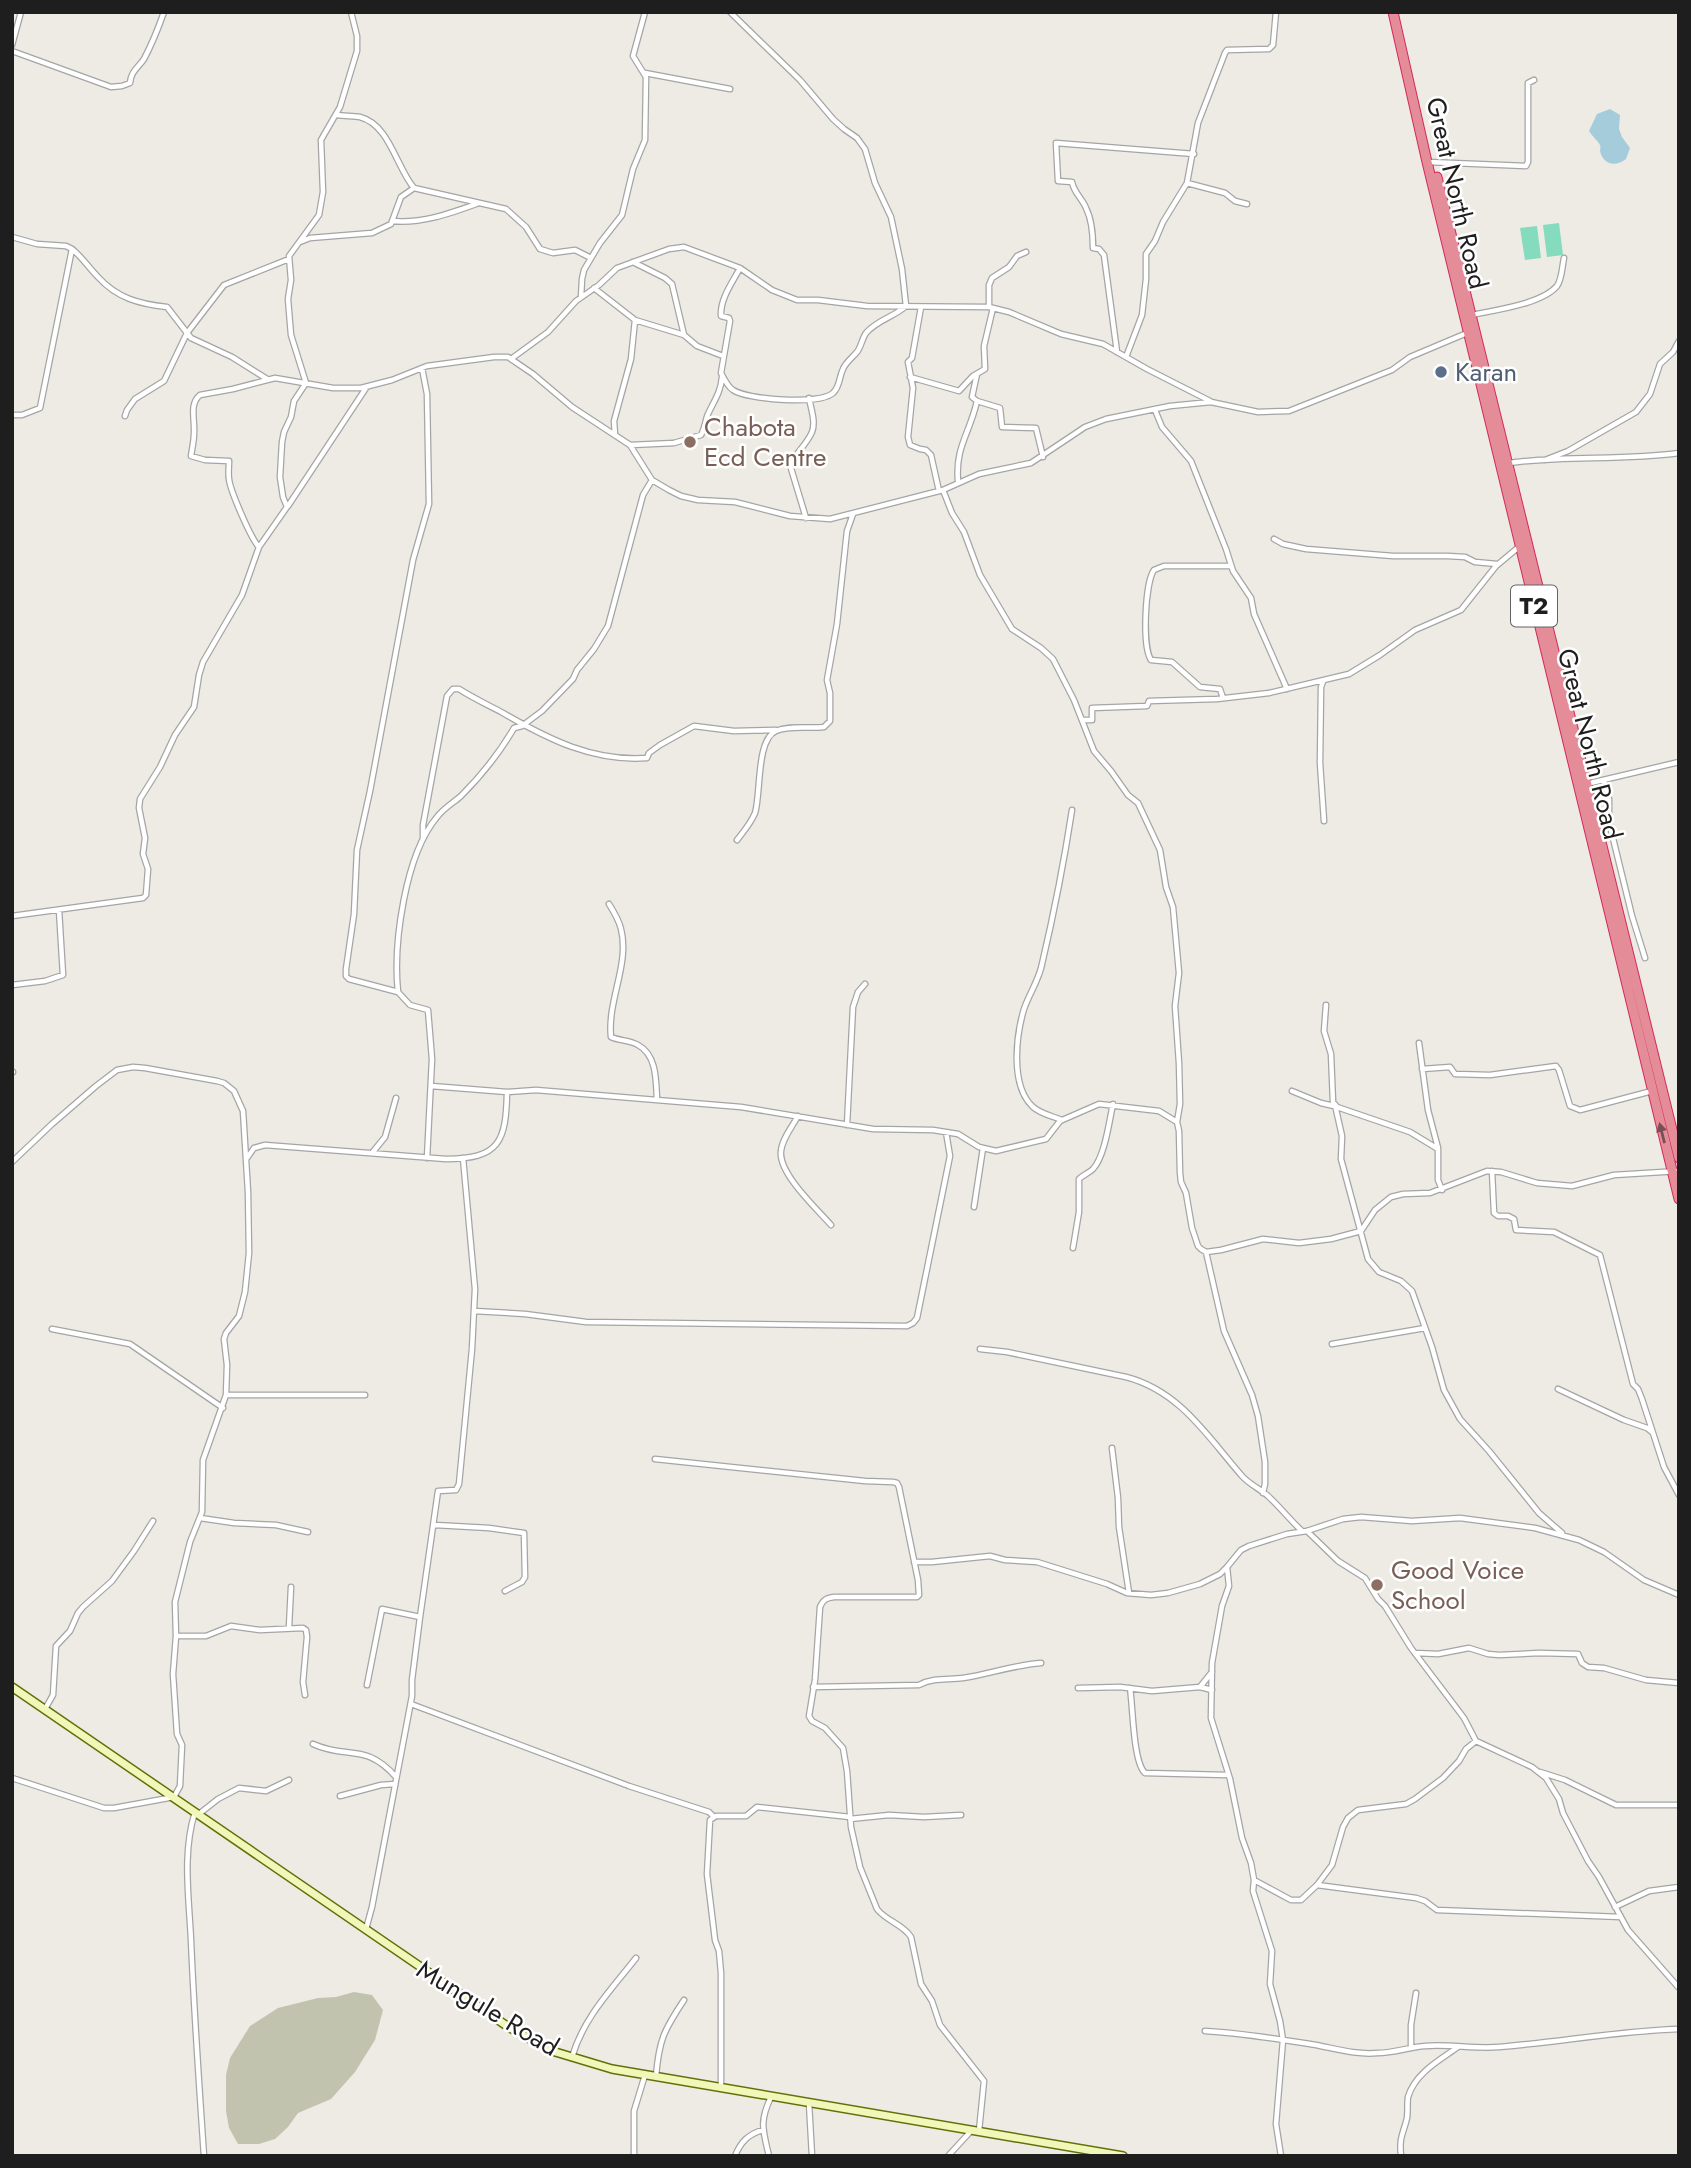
<svg xmlns="http://www.w3.org/2000/svg" width="1691" height="2168" font-family="Jost,sans-serif">
<style>
.construction{fill:#c2c3af}
.pitch{fill:#84dbbe}
.water{fill:#a5ccdb}
.lines{fill:none;stroke-linecap:round;stroke-linejoin:round}
.street-casing{stroke:#a5a5a5;stroke-width:7}
.secondary-casing{stroke:#617108;stroke-width:10}
.highway-casing{stroke:#d4295b;stroke-width:11}
.street{stroke:#fff;stroke-width:4.5}
.secondary{stroke:#f1f7b9;stroke-width:7}
.highway{stroke:#e48d99;stroke-width:9}
.oneway{fill:#775055}
.service-dot{fill:#5c6f8a;stroke:#fff;stroke-width:2.5}
.education-dot{fill:#8d6e63;stroke:#fff;stroke-width:2.5}
.labels{text-anchor:middle;stroke-width:5;stroke-linejoin:round;paint-order:stroke}
.shield{fill:#fff;stroke:#626262;stroke-width:2}
.shield-label{font-size:24px;font-weight:bold;fill:#1e1e1e}
.street-label{font-size:26px;fill:#1e1e1e;stroke:#fff}
.service-label{font-size:26px;fill:#4e5e75;stroke:#fff;text-anchor:start}
.education-label{font-size:26px;fill:#785e54;stroke:#fff;text-anchor:start}
</style>
<rect width="100%" height="100%" fill="#eeebe4"/>
<path class="construction" d="M354,1992L372,1995L383,2010L375,2040L355,2072L331,2099L298,2113L288,2127L275,2139L259,2144H238L229,2128L226,2111V2075L230,2058L250,2026L278,2008L318,1998L336,1997Z"/>
<path class="pitch" d="M1559,223L1563,255L1547,257L1543,225Z
M1537,226L1541,258L1525,260L1520,228Z"/>
<path class="water" d="M1610,109L1620,115L1619,129L1622,137L1630,148L1626,159C1616,167 1603,165 1600,151C1600,149 1601,147 1600,145C1598,141 1592,136 1589,131L1597,114Z"/>
<g class="lines">
<g class="street-casing">
<path id="street" d="M730,12L800,80L833,119L844,129L857,138L865,149L875,183L891,217L902,269L906,306C894,317 877,320 866,333C862,339 861,347 857,352C852,358 846,362 843,369C839,377 840,387 833,393C820,405 748,400 733,390C728,387 724,379 721,373L730,321L729,318L721,316C720,299 732,283 740,268
M12,45L21,12
M12,51L111,87L122,86L130,83C131,71 138,68 144,59C152,44 158,29 164,12
M645,73L730,89
M337,115C345,116 353,116 360,117C390,125 396,167 414,188L506,209L526,227L540,249L553,253L575,250L591,258
M1428,162L1526,166L1528,162V83L1534,80
M1187,183L1225,193L1235,201L1247,204
M392,221C422,224 451,213 479,203
M12,237L37,244L66,246L72,249C82,257 89,268 98,277C117,298 139,304 167,307L191,338L232,357L267,379
M300,242L310,238L372,233L391,224L401,197L414,188
M633,262L665,278L672,284L684,335
M594,288L635,320L684,335L697,346L723,356
M581,297L582,279L584,270L600,243L622,215L633,169L645,140L646,77L633,56L645,12
M921,307L912,358L908,362L913,388L908,437L910,445L920,449L926,450L931,455L939,491
M989,307V285L992,278L1009,267L1017,256L1026,252
M1472,315C1495,310 1542,304 1557,286C1562,279 1562,267 1564,258
M1117,352L1104,255L1099,249L1093,248C1093,234 1092,220 1086,208C1082,198 1074,193 1072,182L1058,181L1056,143L1194,154
M1126,357L1142,315L1146,279V254L1155,241L1163,222L1187,183L1198,123L1225,53L1227,50L1269,49L1273,45L1276,12
M511,359L548,332L576,301L599,285L617,268L669,249L684,247L740,268L772,290L797,300H818L867,306L989,307L1009,312L1061,334L1103,344L1147,369L1210,401
M422,368L427,394L429,504L413,560L370,791L357,850L354,914L346,969V976L349,979L398,992L410,1005L428,1010L432,1059L427,1158
M910,377L959,391L973,376L985,369L984,346L993,308
M977,401L1000,408L1002,427L1036,428L1043,457
M1155,410L1162,427L1191,461L1226,549L1233,571L1251,598L1254,614L1287,689
M12,415H22L40,408L72,249
M125,416L127,410L135,399L164,381L187,333L224,285L289,259
M615,435L614,421L631,359L635,320
M631,445L674,443L701,435C705,428 705,421 708,414C714,401 721,392 722,377
M1545,460L1568,451L1636,412L1650,394L1660,364L1673,352L1679,341
M1509,463C1565,455 1622,461 1679,453
M958,481C955,447 970,433 977,401L972,397L977,374
M943,490L952,513L964,532L980,575L1012,629L1041,648L1053,659L1074,700L1094,751L1111,771L1128,795L1138,803L1160,850L1166,887L1173,907L1179,973L1175,1006L1179,1063L1180,1104L1177,1122L1179,1131L1180,1173L1181,1182L1186,1193L1192,1228L1198,1246L1201,1249L1206,1252L1221,1250L1263,1239L1299,1243L1331,1239L1361,1231L1375,1210L1391,1197L1403,1194L1430,1193L1487,1171L1501,1172L1537,1183L1572,1186L1614,1175L1679,1171
M288,506L366,388
M806,518L790,465C795,454 807,444 812,432C816,422 811,409 809,398
M1274,539L1283,544L1306,549L1393,556H1448L1465,557L1475,562L1497,564
M259,547C251,539 230,490 229,479C228,473 229,467 229,461L205,460L191,456C192,449 194,441 194,433C195,419 189,404 200,395L233,389L275,378L333,388H361L392,380L427,366L494,357H508L533,374L572,407L630,445L652,480L669,490L681,496L698,500L735,502L790,516L830,519L943,490L979,474L1031,463L1085,427L1106,419L1170,406L1211,402L1258,412L1289,411L1392,370L1410,357L1467,333
M1323,682L1321,687L1320,763L1324,821
M1223,698L1220,689L1200,687L1172,662L1151,660C1142,646 1145,583 1154,570L1164,566H1231
M1083,720H1092V708L1147,706L1149,701L1217,699L1269,693L1349,674L1380,655L1415,630L1461,610L1496,566L1520,546
M1604,781L1609,799V822L1632,916L1645,958
M1586,784L1679,762
M423,838V825L447,696L453,689H459C473,698 488,705 503,713C548,739 593,762 647,758L649,753L660,745L694,726L734,731L776,730
M737,840C744,831 751,823 755,813C761,795 756,739 776,731C790,725 809,729 824,727L830,721V693L827,680L837,624L847,531L853,514
M609,904C614,912 619,920 621,929C630,964 607,1001 611,1037C620,1041 630,1040 638,1045C657,1055 656,1081 657,1100
M12,916L143,898L146,895L148,869L143,854L145,838L139,808L140,799L160,767L175,735L194,707L199,675L203,662L242,595L259,547L287,507L283,497L280,477L282,442L284,432L291,417L294,401L306,383L291,335L288,299L291,280L289,256L319,215L323,192L321,140L340,107L357,51V36L351,12
M12,985L45,981L63,975L59,910
M398,992C393,944 405,855 437,817C444,808 453,803 461,796C481,776 500,752 514,728L522,726L542,711L573,679L577,670L594,649L608,626L643,495L652,480
M1326,1005L1324,1031L1331,1054L1333,1102L1337,1107L1410,1132L1438,1149V1180L1442,1190
M1419,1043L1428,1110L1438,1148
M1422,1069L1450,1067L1455,1074L1490,1075L1556,1066L1559,1070L1570,1106L1580,1110L1652,1091
M12,1072H13
M431,1086L507,1092L536,1090L741,1107L873,1129L933,1130L958,1134L979,1147L996,1151L1046,1139L1060,1121L1099,1104L1159,1111L1177,1122
M1292,1091L1321,1103L1334,1106
M1335,1105L1342,1136L1341,1159L1368,1259L1379,1272L1401,1281L1412,1291L1432,1347L1444,1390L1460,1419L1489,1451L1539,1513L1562,1533
M798,1116C792,1127 782,1139 781,1151C778,1173 816,1208 831,1225
M1062,1120C1052,1116 1041,1114 1033,1107C1010,1086 1016,1036 1024,1009C1029,994 1039,980 1042,964C1054,913 1064,862 1072,810
M847,1125L853,1007L858,992L865,984
M372,1153L385,1137L396,1098
M247,1158L254,1148L265,1145L446,1159C500,1159 506,1141 507,1092
M12,1162L52,1124L96,1086L117,1070L133,1067L145,1068L217,1081L224,1083L234,1091L243,1111L248,1192L249,1253L245,1292L239,1316L226,1333L224,1339L227,1365L226,1395L203,1460L202,1512L190,1542L175,1602L176,1636L173,1674L177,1734L182,1745L180,1786L174,1797L114,1808H104L12,1778
M1492,1171L1494,1213L1498,1216H1508L1514,1219L1516,1230L1554,1232L1600,1255L1633,1384L1638,1389L1642,1399L1664,1467L1679,1495
M974,1207L983,1148
M1073,1248L1079,1212V1179C1083,1175 1089,1173 1093,1169C1105,1156 1109,1122 1113,1104
M1206,1252L1224,1331L1252,1395L1258,1416L1265,1462V1484L1263,1493
M474,1311L525,1314L586,1322L907,1326L913,1323L917,1318L950,1156L946,1132
M52,1329L130,1344L223,1408
M1332,1344L1425,1328
M980,1349L1007,1352L1126,1377C1180,1391 1207,1436 1242,1476C1249,1484 1260,1489 1268,1496C1280,1507 1290,1520 1302,1531
M1558,1389L1624,1420L1647,1428L1652,1432
M226,1395H365
M1112,1448L1118,1498L1119,1527L1129,1593
M655,1459L865,1481L893,1482L897,1483L899,1487L918,1580L919,1595L917,1597H834C826,1598 823,1600 820,1607L815,1680L809,1716L812,1721L825,1728L843,1748L847,1771L851,1827L860,1867L877,1909C886,1921 903,1924 911,1937L921,1984L932,2001L940,2025L984,2081L979,2131
M200,1518L234,1523L276,1525L308,1532
M435,1525L489,1528L524,1533L525,1577L522,1582L505,1591
M1307,1531L1338,1561L1365,1578L1378,1599L1385,1606L1411,1648L1464,1718L1476,1741L1532,1767L1546,1778L1559,1799L1563,1813L1588,1861L1599,1877L1628,1930L1679,1988
M914,1562H932L990,1556L1005,1560L1037,1562L1107,1584L1127,1593L1151,1595L1168,1593L1200,1584L1220,1574L1227,1567
M289,1627L291,1587
M176,1636H206L231,1626L260,1630L303,1628L306,1630L307,1637L303,1682L305,1695
M1415,1653L1438,1654L1469,1648L1488,1654L1499,1655L1539,1653L1578,1654L1582,1663L1588,1667L1604,1668L1646,1680L1679,1683
M367,1685L382,1609L420,1617
M813,1687L919,1685C934,1677 948,1680 963,1678C989,1674 1014,1665 1041,1663
M1200,1687L1212,1672
M1078,1688L1120,1687L1152,1691L1200,1687L1212,1690
M1130,1688C1133,1707 1133,1762 1145,1773L1227,1775
M411,1704L629,1786L709,1812L713,1816
M45,1709L53,1695L56,1646L70,1631L78,1613L83,1607L112,1581L134,1551L153,1521
M313,1744C348,1760 365,1742 396,1777
M1540,1772L1565,1780L1616,1805H1679
M340,1796L381,1785L395,1784
M195,1812C182,1853 189,1898 191,1940C194,2012 199,2084 204,2156
M199,1814L218,1799L239,1788L266,1791L289,1780
M850,1819L889,1815L924,1817L961,1815
M1254,1880L1291,1900H1301L1317,1885L1332,1865L1343,1827L1348,1818L1358,1810L1406,1804L1415,1799L1443,1778L1459,1761L1466,1749L1476,1741
M1317,1885L1416,1898L1425,1901L1437,1910L1621,1917
M1615,1907L1649,1891L1679,1887
M366,1929L372,1907L412,1696V1680L420,1617L438,1491L456,1490L459,1484L472,1349L475,1289L463,1158
M1205,2031C1242,2033 1279,2039 1316,2045C1337,2049 1356,2055 1378,2053C1394,2053 1410,2047 1425,2046C1450,2044 1474,2049 1499,2047C1560,2042 1618,2031 1679,2029
M1411,2047V2025L1416,1993
M572,2057C584,2017 611,1990 636,1958
M656,2076C659,2040 664,2030 684,2000
M721,2087V1973L719,1951L715,1940L707,1874L710,1820L716,1816H746L757,1807L850,1817
M809,2103L812,2156
M634,2156V2111L645,2075
M735,2156C741,2141 749,2134 763,2130
M769,2156C763,2130 759,2122 771,2097
M948,2156L971,2131
M1281,2156L1276,2124L1283,2040L1280,2021L1270,1984L1272,1951L1253,1891L1254,1880L1251,1863L1242,1838L1230,1779L1211,1718L1212,1663L1222,1606L1229,1586L1227,1567L1241,1550L1249,1546L1287,1534L1307,1531L1343,1519L1361,1517L1412,1521L1460,1518L1535,1528L1579,1540L1604,1552L1644,1580L1679,1595
M1401,2156C1399,2136 1403,2135 1407,2118C1408,2111 1407,2103 1408,2097C1415,2073 1440,2060 1458,2047"/>
</g>
<g class="secondary-casing">
<path id="secondary" d="M12,1687L510,2028L552,2051L612,2069L1123,2156"/>
</g>
<g class="highway-casing">
<path id="highway" d="M1393,12L1427,162L1679,1199
M1437,177L1679,1158"/>
</g>
<use href="#street" class="street"/>
<use href="#secondary" class="secondary"/>
<use href="#highway" class="highway"/>
</g>
<defs><path id="oneway-solid" d="M-6-.8H1V-3.2L6.5 0L1 3.2V.8H-6Z" transform="scale(1.75)"/></defs>
<use class="oneway" href="#oneway-solid" transform="translate(1662 1133) rotate(-104)"/>
<circle class="service-dot" cx="1441" cy="372" r="7"/>
<g class="education-dot">
<circle cx="690" cy="442" r="7"/>
<circle cx="1377" cy="1585" r="7"/>
</g>
<g class="labels">
<rect class="shield" x="1511" y="585.5" width="46" height="41" rx="5"/>
<g class="shield-label">
<text x="1534" y="614">T2</text>
</g>
<g class="street-label">
<text transform="translate(1457 193) rotate(77)" y="9">Great North Road</text>
<text transform="translate(1590 744) rotate(76)" y="9">Great North Road</text>
<text transform="translate(488 2008) rotate(31)" y="9">Mungule Road</text>
</g>
<g class="service-label">
<text x="1455" y="381">Karan</text>
</g>
<g class="education-label">
<text x="704" y="436">Chabota<tspan x="704" dy="30">Ecd Centre</tspan></text>
<text x="1391" y="1579">Good Voice<tspan x="1391" dy="30">School</tspan></text>
</g>
</g>
<rect width="1691" height="2168" fill="none" stroke="#1e1e1e" stroke-width="28"/>
</svg>
